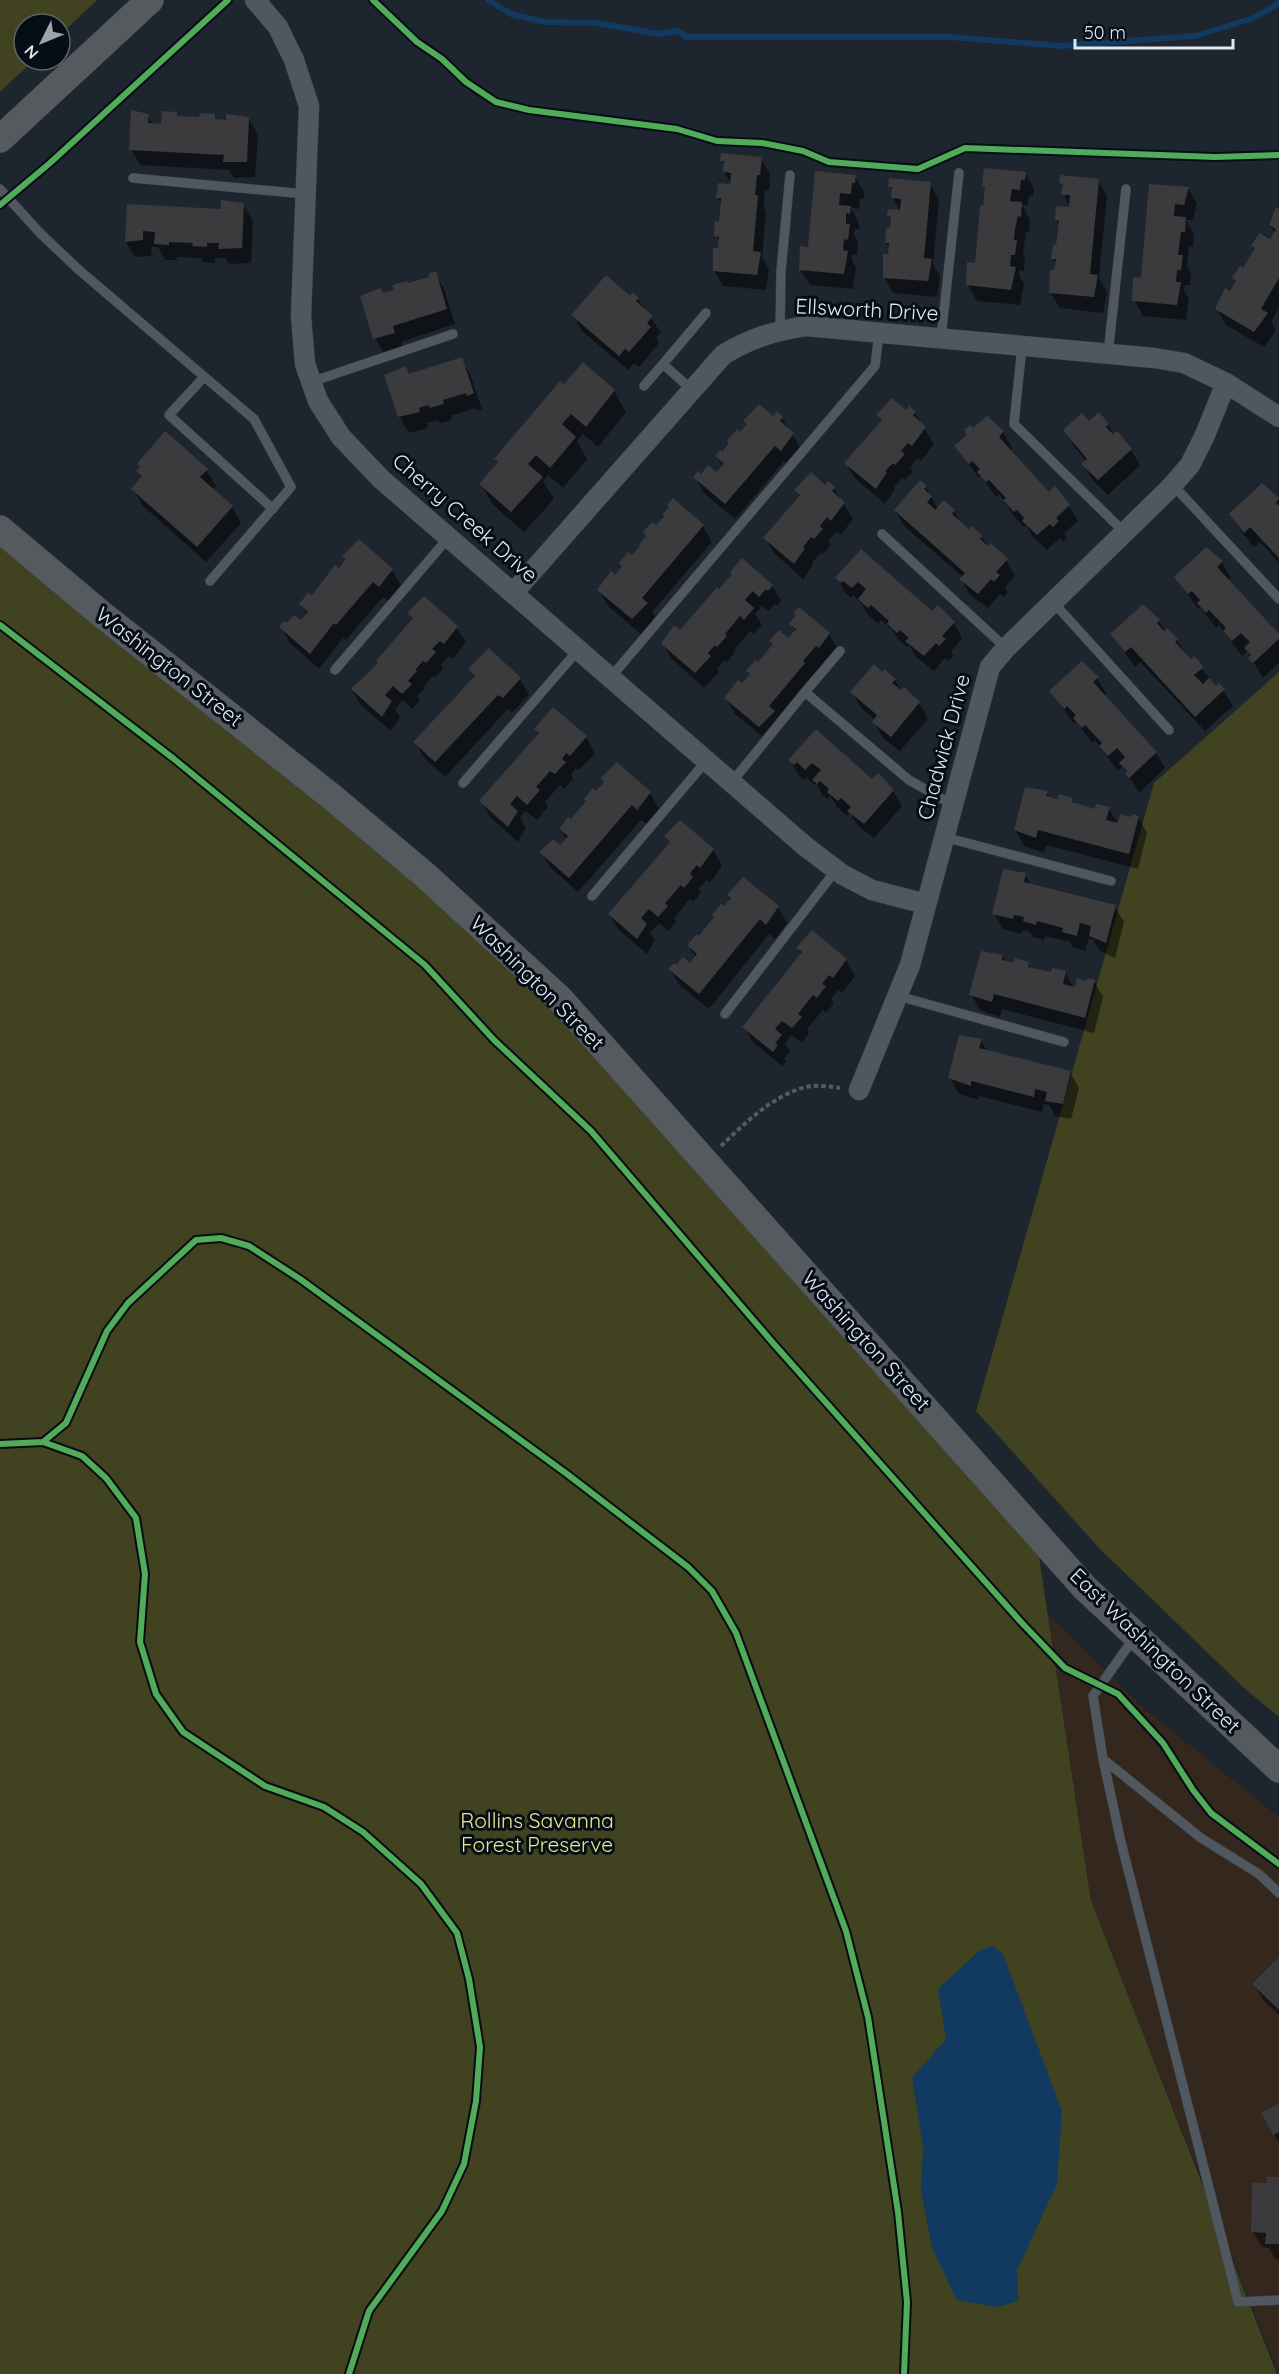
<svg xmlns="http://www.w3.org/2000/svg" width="1279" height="2374" font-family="Quicksand,sans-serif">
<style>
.commercial{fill:#33271e}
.green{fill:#404220}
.water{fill:#123960}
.shadow{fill:#0007}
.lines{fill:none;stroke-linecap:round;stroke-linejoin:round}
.stream{stroke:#123960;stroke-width:6}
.building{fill:#3b3b3d}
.service-casing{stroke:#3c424a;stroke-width:10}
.minor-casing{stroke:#3c424a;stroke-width:21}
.secondary-casing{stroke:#3c424a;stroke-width:28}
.path{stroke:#545a61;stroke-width:4;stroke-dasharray:4.5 3;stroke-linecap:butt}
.service{stroke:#50575e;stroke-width:9}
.minor{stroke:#50575e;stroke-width:20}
.secondary{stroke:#555a5e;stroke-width:27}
.cycleway-casing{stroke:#070d15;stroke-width:10}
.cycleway{stroke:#51ab58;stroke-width:6}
.labels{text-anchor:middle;stroke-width:6;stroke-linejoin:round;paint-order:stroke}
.street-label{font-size:21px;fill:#dfe8f4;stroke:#070d15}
.park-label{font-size:21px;fill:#e4ea8d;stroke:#070d15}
</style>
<rect width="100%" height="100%" fill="#1d252e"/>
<path class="commercial" d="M1048,1614L1146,1710L1279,1817V2374L1091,1901Z"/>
<path class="green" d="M0,0H97L60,35V24H24V60H34L0,92Z
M0,529L560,999L1035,1530L1091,1901L1277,2374H0Z
M1279,672V1717L1242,1686L1100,1549L976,1411L1154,783Z"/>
<path class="water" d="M992,1946L1003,1954L1062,2111L1057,2184L1017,2270L1018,2301L997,2307L957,2300L932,2248L921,2190L923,2146L912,2078L946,2039L938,1989L979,1951Z"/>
<path class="shadow" d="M176,114L178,117L201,118L214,116L217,121L249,119L258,135L255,177L234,178L229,170L140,165L131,149L148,116L153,125H162Z
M761,159L770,174L769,190H765L764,208L766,212L762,257L769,269L766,290L723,286L714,270L719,250L720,243L716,236L720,223L722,205L718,198L732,186L724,172L725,166L722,161Z
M816,173L855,176L864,192V199L860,198L859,209L851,208L859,223V229H855L854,235L858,242L857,255H852V260L856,268L853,289L810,285L800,269L809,249Z
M1025,173L1034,189L1033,196L1029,195L1028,205H1022L1030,220L1029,232H1026L1023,253L1025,257L1024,271L1019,270V275L1024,284L1020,305L977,301L968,285L976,264L986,191L984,186Z
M1098,181L1107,196L1099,278L1107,292L1103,313L1060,308L1050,292L1056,272L1057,265L1053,258L1058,246L1060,227L1056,220L1071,208L1063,194L1064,188L1061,183Z
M930,184L939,200L933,264L940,276L937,297L893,293L884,277L890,249L886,243L891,230L892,222L889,216L901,212L893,198V192L890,186Z
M1151,185L1188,188L1197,204L1193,220H1186L1194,235L1193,247H1189L1187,266L1191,273L1190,285H1185L1184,291L1189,299L1186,320L1143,316L1134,300L1142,280Z
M128,205L223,210L243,205L253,221L251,263L229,264L226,258H215V263L203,262L201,258L177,257V260H165L158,247H152L151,256L135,257L126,242Z
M1279,210V308L1271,322L1276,330L1264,347L1226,325L1217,309L1230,293L1236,283L1234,278L1243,270L1256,250L1253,246L1270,241L1275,233L1270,225Z
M435,273L444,289L455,324L401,342L403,349L384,354L375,338L408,285L431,277Z
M630,298L638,299L661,333L656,338L659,343L639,367L634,363L628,370L582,331L573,315Z
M461,359L470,374L482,409L477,411L475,408L451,416L452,420L440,423L438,420L427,423L428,428L409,433L400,417L386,375L409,376Z
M564,386L614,391L626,412L598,447L583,434L577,441L587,459L563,488L548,475L543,481L554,499L524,532L493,505L481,484L498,464L495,459Z
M906,412L915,413L934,444L921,461L918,458L910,467L913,471L905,480L902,478L894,487L895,489L885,504L855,478L846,463L882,422L878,415Z
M777,413L782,418L802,450L790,466L784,461L735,519L704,493L695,477L716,474L723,467L716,456L722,454L748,425L745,421L773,418Z
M987,418L1003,432L1012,448L1009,451L1049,494L1069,506L1078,521L1064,533L1067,538L1063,542L1060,538L1047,550L1033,537L1026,525L1024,527L1014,516L999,494L996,497L981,476L979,478L956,446Z
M1089,423L1108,425L1114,435L1131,450L1140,465L1108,495L1092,480L1083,464L1086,461L1074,446L1065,431Z
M139,464L206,470L216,486L212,490L232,507L241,523L206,562L142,505L133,489L142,478L138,471L141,468Z
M1262,485L1279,500V563L1260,542L1254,547L1240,530L1231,514Z
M825,487L834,488L853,519L841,535L837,532L828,541L831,545L823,554L821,552L812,563L813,565L803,579L774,553L765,538L800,497L796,490Z
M926,487L938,509L954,511L961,523L969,531L982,537L989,548L1006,560L1015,576L1005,587L1008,592L1004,597L1000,594L988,608L970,595L961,579L963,577L904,526L895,510Z
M673,500L703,526L712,542L652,612L656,619L641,634L608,606L599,590L615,577L632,557L656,527Z
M1206,549L1222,562L1231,578L1228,581L1279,636V663L1263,678L1247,651L1242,656L1219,625L1216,628L1200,607L1198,609L1176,577Z
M861,551L932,613L953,622L962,638L951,652L953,656L949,661L945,658L934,671L916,657L909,645L907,647L898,639L892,630L881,620L878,623L868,615L862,604L853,595L851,598L846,594L837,578Z
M344,556L392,570L401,586L389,601L383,597L346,640L343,638L319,669L290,643L281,627L301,623L307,615L301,604L312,598L339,570L347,561Z
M772,586L781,601L777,606L775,604L769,611L762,606L755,614L762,625L754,634L750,631L734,650L735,652L727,662L725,660L717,669L719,672L704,688L672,659L662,644L680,632L717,589Z
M1143,606L1159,621L1166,632L1177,640L1191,661L1202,668L1216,688L1223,690L1233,706L1205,731L1140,662L1135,667L1112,635Z
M799,609L829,634L838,650L828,662L825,661L812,677L813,679L779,720L783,727L769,742L735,714L726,698L742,685L750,676L748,671L758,664L774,646L771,641L789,640L795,631L791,624L797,617Z
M409,613L456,627L466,642L453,659L449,656L441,665L443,669L435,678L433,676L424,686L425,688L417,696L420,700L412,709L403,700L395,709L400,717L391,731L361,705L352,690L379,663L413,620Z
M489,650L520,679L529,695L512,713L508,709L445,777L424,758L415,742L475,678L470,670Z
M882,674L895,680L902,692L904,689L919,703L928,719L900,751L883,738L874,722L875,720L861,708L852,692Z
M1097,678L1106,693L1104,696L1156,753L1165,768L1139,793L1123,766L1118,771L1095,740L1092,743L1076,721L1074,724L1051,692Z
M535,729L586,737L595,753L579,770L576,768L571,774L573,779L564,789L560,785L545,802L548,807L537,820L526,811L520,817L526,828L518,842L490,817L481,801L539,735Z
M816,731L873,781L893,791L902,806L874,838L858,826L850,813L847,816L838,808L830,796L827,799L823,796L816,783L815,785L806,777L804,780L799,776L790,760Z
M617,764L650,793L659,809L647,824L641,820L578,892L550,867L541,852L560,847L567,840L560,829L571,821L596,793Z
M1047,793L1050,799L1058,801L1072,799L1076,805L1096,810L1109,809L1119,826L1138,817L1147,833L1138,869L1046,845L1044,853L1024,846L1015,830Z
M680,822L713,850L722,866L710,883L707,880L698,889L701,893L693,902L690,899L674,918L676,922L668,931L659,923L650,933L655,940L647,954L619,930L609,914L670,844L666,837Z
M1025,875L1031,885L1115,907L1124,922L1115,958L1100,951L1093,940L1089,938L1085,951L1072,947L1070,942L1045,936L1044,940L1033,937L1030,932L1023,930L1022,934L1003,929L994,913Z
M729,895L778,907L787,923L775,939L769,934L709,1009L679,985L670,969L690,965L696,958L689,946L700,938L731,899Z
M797,948L846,960L855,976L842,993L838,990L831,999L834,1003L826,1013L823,1010L807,1029L809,1033L802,1043L792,1035L785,1043L790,1051L784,1059L786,1062L782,1066L753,1042L744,1027L802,955Z
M1003,956L1006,963L1015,965L1028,963L1031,969L1052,974L1065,973L1074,988L1094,981L1103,997L1094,1033L1002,1009L1000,1017L980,1010L971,994Z
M981,1040L987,1051L1070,1072L1079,1088L1071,1119L1055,1116L1049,1105L1044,1104L1042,1112L979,1096V1100L959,1094L950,1078Z
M1279,1959V2015L1263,2000L1254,1984Z
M1279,2106V2143L1274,2134Z
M1279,2179V2260L1275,2259L1269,2248L1262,2247L1253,2232L1268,2185Z"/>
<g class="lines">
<path class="stream" d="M488,0L511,14L545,22L597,23L658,34L678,31L686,37H950L1061,46L1195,36L1254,18L1279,3"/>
</g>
<path class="building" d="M131,110L149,114L148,123L161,124L162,111L177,112V116L199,117L200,113L215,114V119L226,120V114L249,117L247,162H223L224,155L129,150Z
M721,153L762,157L760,175H757L755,195H758L753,251L761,252L757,275L713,271V248H718L719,237L714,236L715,221L719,222L721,198H716L718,183L730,184L731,173L723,172L724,161H720Z
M984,168L1026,172L1025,180H1021L1020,190L1012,189L1010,201L1022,202L1021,217L1018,216L1015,229L1014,240H1017L1015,255H1011L1010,266L1016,267L1011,290L966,285L967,262L975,263L980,206H983L985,187H982Z
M815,171L856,175L855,183H852L851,194L840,193L839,205L851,206L850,214L846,213V224H850L848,240L844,239L843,250L848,251L844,274L799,270L800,246L808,247Z
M1060,175L1099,179L1090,274L1098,275L1094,297L1049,293L1050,270H1054L1056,259H1051L1053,244L1056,245L1059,221L1055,220L1056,206L1069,207L1070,195H1061L1063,184L1059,183Z
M889,178L931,182L924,258L932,259L928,281L883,278V254H888L889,243H885L886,228H890L891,217L887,216L888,209L900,210L901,199L891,198L892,187H888Z
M1149,184L1189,187L1184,205L1175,204L1174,216L1186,217L1185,232H1181L1178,255H1183L1181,270H1177L1176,282H1181L1177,305L1132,301L1133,277L1141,278Z
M221,200L244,203L242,248L218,249L219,243H207V247L192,246L193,243L169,242V245L154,244L155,232L143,231V240L125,242L127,204L221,209Z
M1276,207L1279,209V278L1261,309L1268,313L1254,332L1215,309L1225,288L1230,291L1236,281L1232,278L1240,266L1243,268L1255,248L1251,246L1259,233L1270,239L1276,229L1269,225Z
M436,271L447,309L393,326L395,333L373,339L360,296L381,288L383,293L394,290L392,285L407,281L408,283L429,277L428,274Z
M606,275L630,296L633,292L639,298L636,301L653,316L647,323L651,327L629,352L625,349L619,356L571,315Z
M462,357L474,393L467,396L466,393L443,400L444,404L430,408L428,405L419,408L420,412L398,417L384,375L406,366L409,374Z
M583,362L615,390L586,427L571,414L562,424L576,437L550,468L536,455L528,464L543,477L511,512L479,484L498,462L494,459L560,381L564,384Z
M892,398L906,410L909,406L916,412L913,415L926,427L912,446L908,443L901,451L905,454L895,465L893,463L885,471L887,472L876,489L844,463L882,420L876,415Z
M759,404L773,416L777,411L783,417L780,421L794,433L781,451L775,446L725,504L693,477L698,471L701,474L708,465L716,472L724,464L715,456L720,450L722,452L729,443L727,441L737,429L740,432L747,424L743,421Z
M1099,412L1109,424L1106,427L1113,434L1117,431L1132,449L1098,480L1081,464L1087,459L1063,430L1082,413L1089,421Z
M987,416L1004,431L999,437L1049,492L1055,486L1070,505L1056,518L1059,521L1053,527L1050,524L1037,535L1022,521L1024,518L1017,510L1014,512L1003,500L1006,498L989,480L986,482L977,472L980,469L972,461L969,464L954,446L967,435L964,430L970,425L973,428Z
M165,431L208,469L200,477L233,506L197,547L131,489L142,476L136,471L140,466L137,464Z
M811,472L825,485L828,481L835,487L832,491L845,502L831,521L827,517L820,526L823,529L814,539L811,537L803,547L805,548L794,564L763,538L800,495L794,490Z
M920,480L927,486L924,489L932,496L927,502L935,510L944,500L955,510L952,514L969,529L972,526L983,536L980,539L988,546L991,543L1008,559L996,572L1000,575L994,582L991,579L978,594L959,579L965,573L894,510Z
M1262,483L1279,498L1276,503L1279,506V558L1250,527L1244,533L1229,514Z
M673,498L704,525L642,598L648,603L632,619L597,590L611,571L615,575L622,566L619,563L628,552L632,555L640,546L639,545L646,536L643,532L652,522L656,525L664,516L662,515L669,507L667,505Z
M359,539L393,569L379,587L373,582L336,625L334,623L310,654L279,627L284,621L287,623L294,615L301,620L308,612L299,604L308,593L312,595L335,565L339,568L346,559L342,556Z
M1206,547L1223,561L1217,567L1279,634V639L1253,663L1248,658L1251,655L1244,648L1250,642L1241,633L1232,641L1223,631L1226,628L1209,610L1206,613L1197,603L1200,600L1192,591L1188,594L1174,577Z
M861,549L932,611L938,605L955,622L942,636L946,639L939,646L936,643L924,656L905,641L909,638L900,630L897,633L887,624L889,621L871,605L868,608L858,599L866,589L858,582L852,588L843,581L841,583L835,578Z
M742,558L773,585L768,591L766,589L759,597L753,591L745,600L754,608L744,620L740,616L725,634L727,636L717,647L715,645L708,653L711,656L695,673L661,644L674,625L680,630L717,587L719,589L732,574L730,572Z
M424,596L458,626L444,644L440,641L432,649L436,652L426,663L423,661L415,670L417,671L408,681L412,684L402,694L393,686L385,695L392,701L382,717L351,689L378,663L376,661L413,618L407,613Z
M1143,604L1160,620L1157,623L1164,631L1167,628L1178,639L1175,642L1191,659L1194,656L1204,667L1194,675L1203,684L1209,678L1216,686L1219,683L1225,689L1195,717L1131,647L1125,652L1110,634Z
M799,607L830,633L819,648L816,646L803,661L805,663L769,706L775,711L759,727L724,698L738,680L742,683L750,674L746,671L755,660L758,662L773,644L769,641L779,630L788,638L796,629L789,624L796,615L793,613Z
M489,648L521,678L503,698L498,695L435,762L413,742L475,676L468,669Z
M1082,661L1099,677L1093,682L1157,752L1129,778L1125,774L1127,771L1119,763L1125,757L1117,748L1108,756L1099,746L1102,743L1085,725L1082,728L1073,718L1076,715L1067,706L1064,709L1049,691Z
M874,664L882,672L884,669L896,679L892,683L901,690L904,687L920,702L891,737L872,722L877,715L850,692Z
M553,707L587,736L570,756L566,753L562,759L566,762L555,774L550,771L536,787L540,790L527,805L517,796L510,804L518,811L508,827L479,801L539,733L534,729Z
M816,729L872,779L878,773L894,790L864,824L847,811L851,807L841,798L838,801L827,792L829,789L820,781L817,784L812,780L821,770L812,763L805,770L797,762L794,765L788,760Z
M617,762L651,792L637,810L632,805L569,878L539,852L553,839L560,845L568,836L559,829L568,817L571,819L586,801L584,799L593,788L596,791L604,782L601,778Z
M1025,787L1048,791L1046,796L1057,799L1059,794L1073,798L1072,802L1095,809L1096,804L1110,807L1106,820L1118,823L1120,814L1131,817L1132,814L1139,816L1129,854L1038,830L1036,838L1014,830Z
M680,820L714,849L700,868L697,865L690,873L693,877L684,888L681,885L665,903L668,906L658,917L649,909L641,918L647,924L637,939L608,914L670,842L664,836Z
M1003,869L1026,873L1024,882L1116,905L1106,943L1089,936L1091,926L1080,923L1077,936L1062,932L1063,928L1037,921L1036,925L1023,921L1024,917L1014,915L1013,919L992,914Z
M743,877L779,906L766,925L760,919L699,994L668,969L674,963L676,965L683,957L690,963L697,954L687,945L697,934L699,936L714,917L712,915L721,904L724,906L731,898L727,895Z
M812,930L847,959L833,978L829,975L822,984L826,986L817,998L813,995L798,1014L802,1017L792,1028L782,1021L775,1029L782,1035L775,1043L778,1045L773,1052L742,1027L802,952L796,948Z
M981,951L1003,955L1002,960L1014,963L1015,958L1029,962L1028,967L1051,972L1052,968L1066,971L1063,984L1075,987L1077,978L1087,981V978L1095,980L1085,1018L994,994L992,1002L969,995Z
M959,1035L982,1039L979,1048L1071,1071L1063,1104L1045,1101L1047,1092L1035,1089L1034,1097L971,1081V1086L948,1078Z
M1279,1957V2010L1252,1984Z
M1279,2104V2132L1273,2135L1261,2112Z
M1266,2177H1279V2244H1265L1266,2233L1251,2232L1252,2183H1267Z"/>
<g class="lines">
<g class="service-casing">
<path id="service" d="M133,178L305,194
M0,189L40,233L79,270L254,419L291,487L210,581
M780,330L781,271L790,175
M941,338L959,173
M1022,346L1014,424L1124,532
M1108,354L1126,189
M204,377L169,415L273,509
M311,382L453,334
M644,386L663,364
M692,390L663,364L706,313
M1173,485L1279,599
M882,534L1006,648
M1053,602L1169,730
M335,670L449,537
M611,677L875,366L879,333
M805,692L840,651
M732,782L805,692L909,780L953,805
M463,783L579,649
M944,837L1111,881
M592,896L707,760
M898,996L1064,1042
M725,1014L836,870
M1134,1638L1093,1696L1103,1759L1121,1842L1238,2302L1279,2300
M1103,1759L1201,1838L1259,1874L1279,1893"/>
</g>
<g class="minor-casing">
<path id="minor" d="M255,0L278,27L294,60L309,106L301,316L305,364L318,401L341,437L381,479L806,847L843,875L872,890L926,904
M514,592L723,355C750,338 775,331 806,326L1154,358L1184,363L1226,383L1279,417
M859,1090L910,965L990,667L1006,648L1169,489L1190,465L1205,435L1226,383"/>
</g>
<g class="secondary-casing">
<path id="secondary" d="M0,139L150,0
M0,529L100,613L333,798L426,876L560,999L1085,1588L1279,1769"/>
</g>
<path class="path" d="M721,1146C744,1124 768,1100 799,1089C812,1084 827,1086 840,1088"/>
<use href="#service" class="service"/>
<use href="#minor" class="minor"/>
<use href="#secondary" class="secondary"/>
<g class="cycleway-casing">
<path id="cycleway" d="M373,0L417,42L442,59L466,82L496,102L529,110L677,129L717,141L762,143L803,151L829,162L918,169L965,148L1215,157L1279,155
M0,205L50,163L228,0
M0,625L174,759L425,965L494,1040L591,1131L773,1343L1021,1622L1065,1668L1118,1694L1163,1743L1193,1790L1211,1813L1279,1864
M43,1442L66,1423L107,1331L128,1303L196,1240L221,1238L249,1246L300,1279L567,1474L688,1567L712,1591L736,1633L846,1931L868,2017L898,2212L907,2302L904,2374
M0,1444L43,1442L82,1456L106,1478L136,1518L145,1574L140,1642L156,1694L183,1732L265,1786L324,1807L363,1832L421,1884L457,1933L469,1979L480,2047L476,2101L464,2164L442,2211L369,2311L349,2374"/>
</g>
<use href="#cycleway" class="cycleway"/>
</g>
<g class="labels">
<g class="street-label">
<text transform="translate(867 310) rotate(3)" y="7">Ellsworth Drive</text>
<text transform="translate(465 518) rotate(41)" y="7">Cherry Creek Drive</text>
<text transform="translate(169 667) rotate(38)" y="7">Washington Street</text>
<text transform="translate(944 747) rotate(-75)" y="7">Chadwick Drive</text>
<text transform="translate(537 983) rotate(45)" y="7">Washington Street</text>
<text transform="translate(866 1341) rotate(48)" y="7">Washington Street</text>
<text transform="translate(1155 1651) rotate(44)" y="7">East Washington Street</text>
</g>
<g class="park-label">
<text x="537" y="1828">Rollins Savanna<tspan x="537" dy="24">Forest Preserve</tspan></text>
</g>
</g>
<g transform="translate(42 42) rotate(227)"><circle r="28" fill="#070d15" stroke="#5d656e" stroke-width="1.5"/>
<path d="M0-4.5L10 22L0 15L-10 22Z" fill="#9ba4af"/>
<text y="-9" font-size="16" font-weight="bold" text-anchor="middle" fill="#dfe8f4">N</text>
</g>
<path d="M1075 39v9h158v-9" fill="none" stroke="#dfe8f4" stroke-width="3"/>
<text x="1084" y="39" font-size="18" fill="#dfe8f4" stroke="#070d15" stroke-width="4.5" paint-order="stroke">50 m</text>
</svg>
